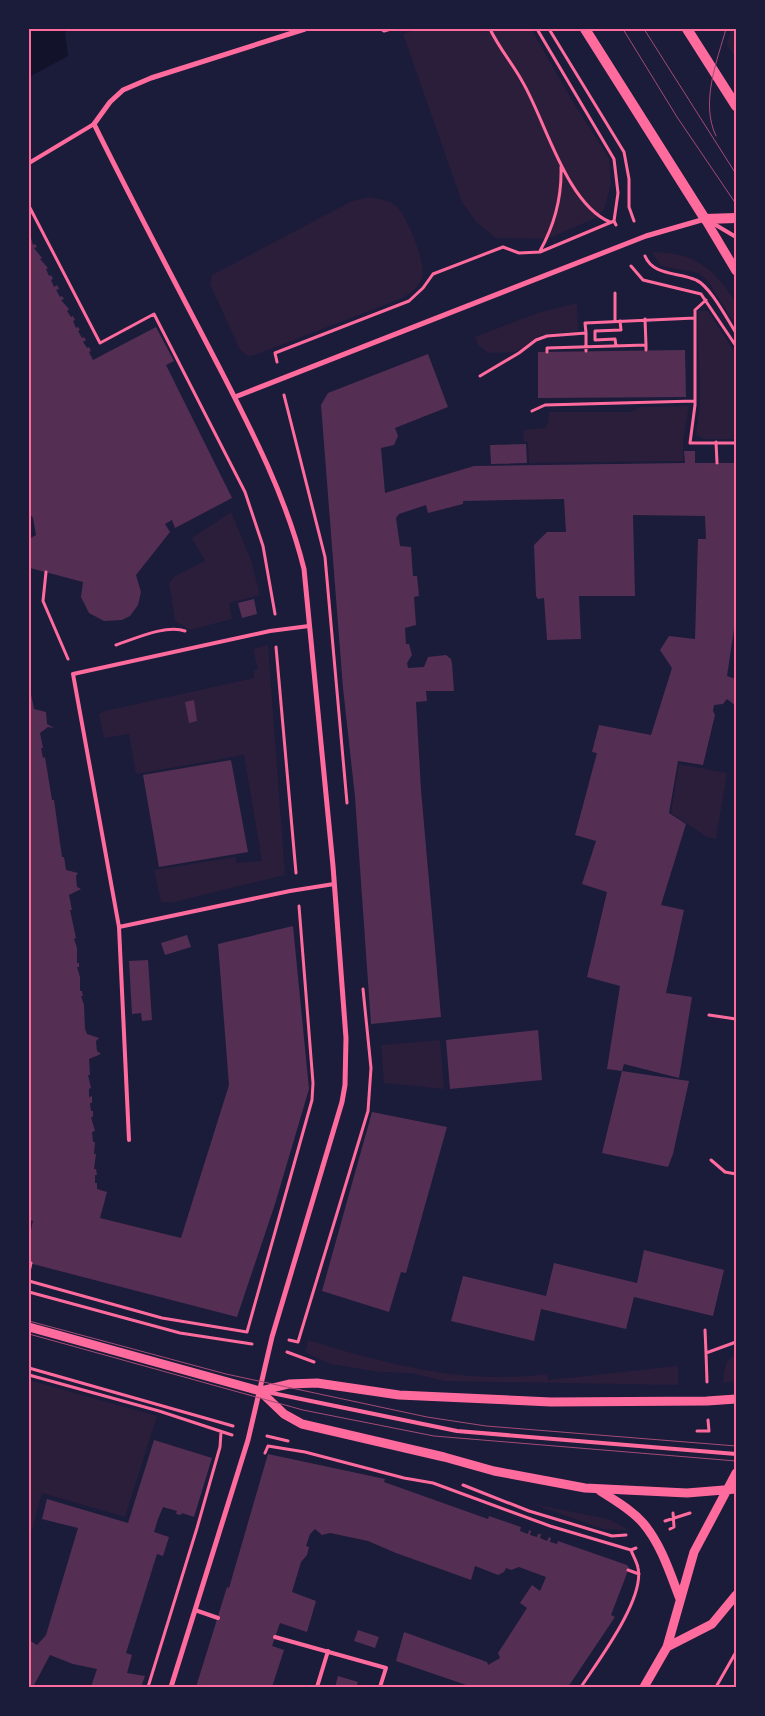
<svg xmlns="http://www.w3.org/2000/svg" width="765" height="1716" font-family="'Source Serif 4',serif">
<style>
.green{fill:#2a1e3b}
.water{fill:#12122b}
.building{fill:#542f53}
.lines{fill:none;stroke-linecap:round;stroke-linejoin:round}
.path{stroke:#ff6b9d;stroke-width:3}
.service{stroke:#ff6b9d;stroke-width:4}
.minor{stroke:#ff6b9d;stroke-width:5}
.tertiary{stroke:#ff6b9d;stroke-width:9}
.secondary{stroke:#ff6b9d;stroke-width:10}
.tram{stroke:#a44b75;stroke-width:1}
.neatline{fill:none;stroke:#ff6b9d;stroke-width:2}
</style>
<rect width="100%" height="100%" fill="#1b1b3a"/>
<path class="green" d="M418,29H484L486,34L487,29H531L571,99L609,158L611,183L605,208L598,217L547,239L496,238L477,223L462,202L403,34Z
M731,29H736V59L727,44Z
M370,197C380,199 388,200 396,206C407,215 427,264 422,278C419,288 408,295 400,299L255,355L248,356L240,350L210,284L212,275L352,201Z
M652,252C683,252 706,261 725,287C728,292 734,298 736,303C738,309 736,320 736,326L708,281L698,273L661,266Z
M577,303L578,331L540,335L516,352L488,353L479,346L475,337L540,312Z
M698,311H708L736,354V439H704L696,435L700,405Z
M689,406L683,440V461L529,463L528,442L524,441L523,430L545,428L548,423L549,412H631L640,407Z
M231,512L251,560L260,595L229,603L232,619L190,630L175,621L169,583L175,576L205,561L192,538Z
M268,645L285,875L174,902H161L154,870L236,857V863L262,861L244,755L136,774L129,734L104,738L99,714L105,711L254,678V670L258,669L253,649Z
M679,764L727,773L716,839L707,837L671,813Z
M440,1040L444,1089L384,1083L381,1045Z
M308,1340C387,1364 463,1385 547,1374L548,1380L678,1366V1385L444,1381L411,1373L380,1372L330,1364L305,1352Z
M736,1354V1381L723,1383C725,1370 724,1360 736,1354Z
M29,1380L157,1416L125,1517L42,1493L32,1530L29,1529Z
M533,1504L608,1519L629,1530L603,1529Z"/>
<path class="water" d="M29,29H68L65,33L68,56L29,77Z"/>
<path class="building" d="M29,231L33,245L35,244L37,247L34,248L42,258L40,259L48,268L46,269L49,276L51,275L53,279L51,280L54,287L57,285L59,289L56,290L60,297L62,296L64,299L61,300L69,309L67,311L71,317L73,316L75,320L73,321L76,328L78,327L80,330L78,331L82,338L84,337L86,340L83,342L87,348L89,347L91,351L89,352L93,360L156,327L174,361L166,365L232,498L175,528L172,520L165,524L170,532L136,575L141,592L138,605L130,616L122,620L104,621L89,613L81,597L83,582L30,568L29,539L36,535L33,518L29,513Z
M685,350L686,397L538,398V352Z
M428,354L448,407L395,428L398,436L394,445L381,448L385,493L474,466L685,463L684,451H695V463H736V629H734L727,676L736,679V706L727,699L723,704L714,705L713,711L715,715L703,765L678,761L669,813L686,824L661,905L684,910L666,993L692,997L679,1078L624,1064L622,1071L689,1081L673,1154L668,1167L602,1153L622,1071L607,1069L620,986L587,977L607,892L582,884L596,841L575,835L597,753L592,752L599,725L651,735L672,668L660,650L669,636L695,639L698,539H706L705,516L633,515L635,596H579L581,639L547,640L544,598L538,599L536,596L534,545L547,532H566L564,499L463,501V504L428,513L426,505L399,514L396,518L400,546L411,547L413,576H417L419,596L414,597L416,625L405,628L406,644H409L412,655L407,663L408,668L424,667L428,657L446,655L451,659L452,664L454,691H426L427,701L416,702L421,790L441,1017L371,1024L355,797L343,688L321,405L328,393Z
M526,444L527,463L491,464L490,445Z
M254,599L257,614L242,618L238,603Z
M31,694L34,709L46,712L47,724L54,728L48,727L40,733L43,748H41L43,758L45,757L52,800H54L62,857H64L66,870L78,873L76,876L77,887L81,889L69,895L72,910H70L76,938L74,939L77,948V963H79V967H77L80,977V991H82L83,996H81L84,1005L85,1029L87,1034L99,1038L96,1041L97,1051L101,1054L89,1059L90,1075H88L91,1088L89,1089V1097L92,1096V1103H90L91,1111H93V1117H91L95,1131L92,1132L93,1142H95L94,1154H96L94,1169H96L97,1175H95V1183H97V1189L107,1192L100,1218L181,1238L229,1085L218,944L293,926L309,1089L275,1204L237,1317L29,1263V1239L33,1221L29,1220L31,1112L29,1063V695Z
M194,700L197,721L189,723L185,702Z
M231,760L248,852L159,867L143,775Z
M187,935L191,947L165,955L161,943Z
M148,960L152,1020L142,1021L141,1013L132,1014L129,961Z
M538,1030L542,1080L450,1089L446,1040Z
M372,1112L447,1127L406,1273L401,1272L389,1312L322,1291Z
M644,1250L724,1270L713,1316L634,1297L626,1329L541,1309L534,1341L451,1321L463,1276L546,1296L554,1263L637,1283Z
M154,1440L212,1458L194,1517L182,1513L181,1515L176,1514L177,1511L163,1507L158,1519L154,1532L169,1537L163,1556L157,1554L126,1653L132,1655L127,1673L145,1676L141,1687H91L97,1669L73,1664L50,1655L33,1687H29V1640L37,1645L46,1635L78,1528L42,1519L47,1499L128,1523Z
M268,1454L385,1479L384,1482L488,1519L489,1516L521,1527L520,1531L528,1534L529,1530L531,1531L530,1535L537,1537L538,1534H541L540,1538L547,1541L549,1537L551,1538L550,1542L557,1544L558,1541L627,1565L629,1568L611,1615L615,1617L568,1687H472L396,1661L404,1632L487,1662L488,1665L500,1658L498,1653L527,1608L520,1603L532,1585L540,1591L546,1577L519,1567L511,1570L506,1568L504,1572L498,1575L475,1566L471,1580L396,1553L368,1541L330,1533L322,1535L315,1529L310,1534L306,1546L309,1547L307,1555L301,1562L292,1592L316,1601L307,1632L280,1623L272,1646L284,1650L272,1687H196L227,1587L229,1588Z
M358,1630L379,1637L375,1648L354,1641Z
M338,1676L358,1682L356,1687H335Z"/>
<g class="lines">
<path class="path" d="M381,29L384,31L391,29
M490,29C499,48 512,63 522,81C545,119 566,204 610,222
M537,29L614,159L618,193L614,221L616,225
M549,29L624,152L629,179V207L634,221
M29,206L100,343L154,314L245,492L263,546L275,614
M540,251C555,224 562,197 561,167
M645,256C653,276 679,272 696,280C710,286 727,319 736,333
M631,266L643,280L701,294L736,346
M615,293V321
M706,300L695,310V405L690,443H736
M645,319L646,345
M586,333V351
M616,346L615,339L595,340V331L621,330L620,321
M547,352V348L646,345V350
M277,362L275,353L409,301L423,288L433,274L503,247L519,253L540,252L614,221
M480,376L519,353L536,340L547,336L586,333L585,323L695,318
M284,395L325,557L347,803
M532,411L545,405L695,401
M716,442L717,463
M46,572L43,601L68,659
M116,645C134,639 167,624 185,631
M276,647L296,873
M709,1015L736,1019
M711,1160L725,1172L736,1174
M29,1272L31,1263
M29,1281L162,1318L247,1332L312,1100L313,1083L299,906
M29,1292L180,1333L252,1344
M705,1330L706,1353L736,1342
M289,1340L298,1342L368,1111L371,1068L363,989
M287,1352L314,1362
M706,1353L707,1382
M29,1368L233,1426
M29,1375L159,1411L232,1435
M697,1431H709L708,1420
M267,1436L288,1441
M265,1453L268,1446L305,1452L404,1478L433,1483L550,1526L631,1550L636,1548
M463,1485L529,1511L602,1533L612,1536L626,1535
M665,1521L690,1513
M670,1529L674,1527L673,1513
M628,1570L639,1574
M148,1687L197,1528L220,1447L221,1432
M581,1687C598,1661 645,1599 638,1568C637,1562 633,1556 631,1550
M716,1687L736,1652"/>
<path class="service" d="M29,163L94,124
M709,221L736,237
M119,927L290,891L334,884
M129,1140L119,927L73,674L270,631L309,626
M267,1392L457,1431L736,1454
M195,1610L218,1618
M275,1637L386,1668L380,1687
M317,1687L328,1651"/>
<path class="minor" d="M235,397L646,236L705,219
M171,1687L248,1440L272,1337L342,1102L345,1085L346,1038L333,866L304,569C286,496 251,429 217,363C176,284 134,205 94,124L110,102L123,90L151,78L305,29"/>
<path class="tertiary" d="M705,219L736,271
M29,1327L260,1391L289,1384L317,1383L399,1395L551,1402L707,1401L736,1399
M260,1391L284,1414L302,1424L444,1457L494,1471L585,1488L687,1493L736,1489
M599,1490C614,1500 631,1509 643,1523C661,1544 670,1573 680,1599
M667,1647L712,1624L736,1595
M644,1687L667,1647L694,1552L736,1473"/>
<path class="secondary" d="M585,29L705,219L736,218
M687,29L736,106"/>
<path class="tram" d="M623,29L677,117L736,204
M644,29L736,174
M716,136C700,103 717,61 726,29
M29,1321L226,1374L427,1417L486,1426L736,1446
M29,1334L303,1410L434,1436L736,1461"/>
</g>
<rect width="765" height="1716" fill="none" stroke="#1b1b3a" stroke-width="60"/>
<rect x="30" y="30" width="705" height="1656" class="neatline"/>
</svg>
